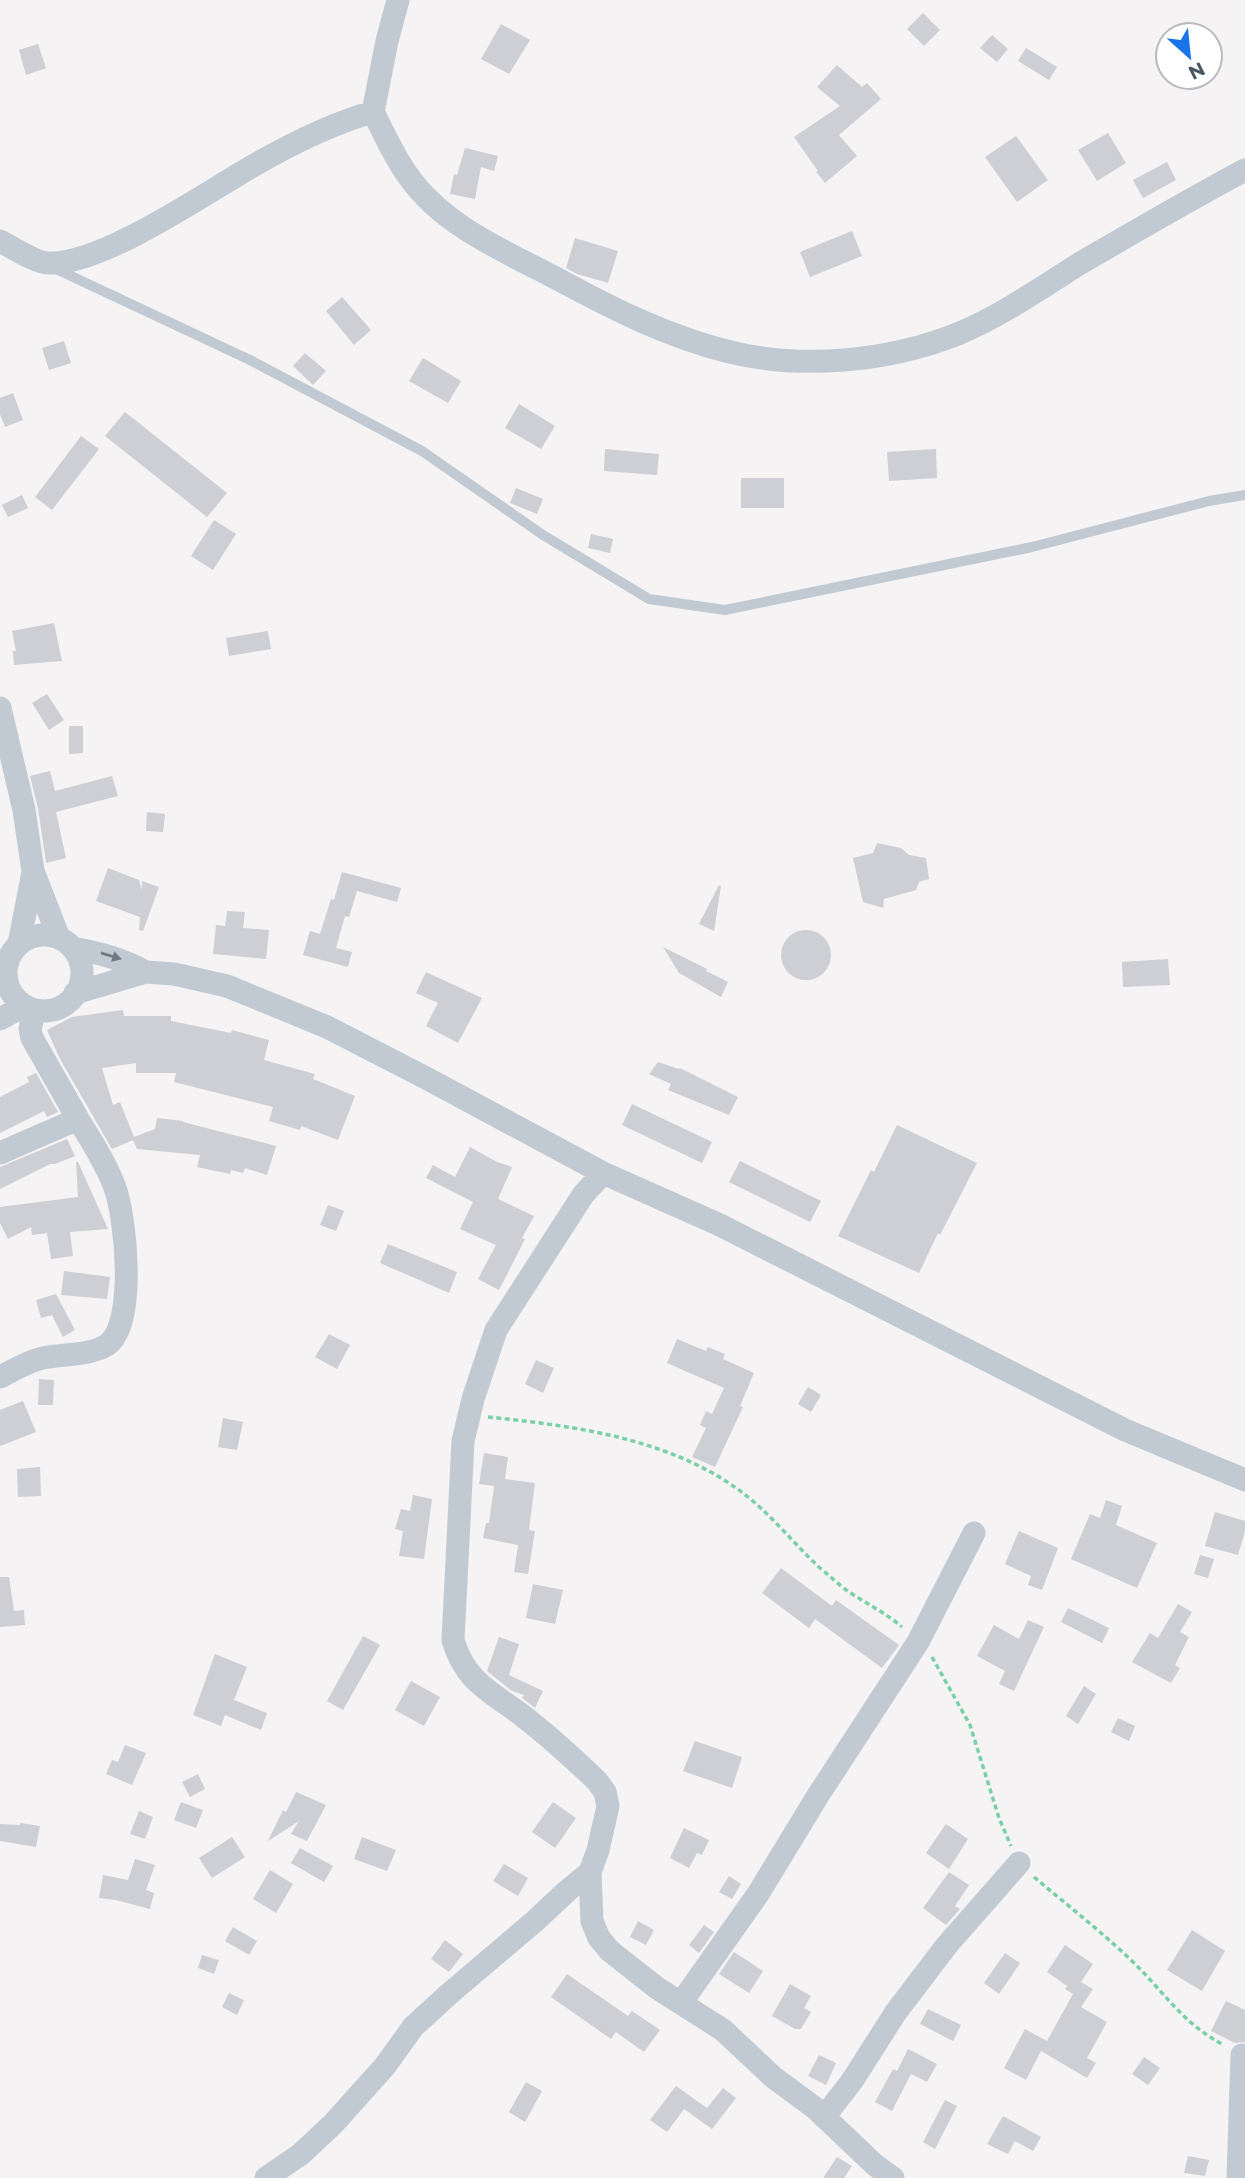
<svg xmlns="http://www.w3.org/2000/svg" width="1245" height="2178" font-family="Montserrat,sans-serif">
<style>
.building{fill:#cdcfd5}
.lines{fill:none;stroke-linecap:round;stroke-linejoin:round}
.path{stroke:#7ad0a6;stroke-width:3.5;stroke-dasharray:5 3.5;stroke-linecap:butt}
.lane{stroke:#c1cad2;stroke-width:10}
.street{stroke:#c1cad2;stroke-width:23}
.oneway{fill:#6e7983}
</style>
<rect width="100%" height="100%" fill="#f5f3f3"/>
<path class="building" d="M923,13L940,30L924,46L907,29Z
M501,24L530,40L509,74L481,59Z
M992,35L1008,49L997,62L980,48Z
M38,44L46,68L26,75L19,50Z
M1026,48L1057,67L1049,80L1018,61Z
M837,65L862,87L867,83L881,99L839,135L857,156L825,183L816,172L818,171L794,137L840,106L817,87Z
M1108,133L1126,163L1097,181L1078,150Z
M1016,136L1048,180L1017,202L985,157Z
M465,148L498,156L494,171L481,167L475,199L450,194L454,174L457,175Z
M1167,162L1176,180L1143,198L1133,180Z
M852,231L862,256L810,277L800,252Z
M575,238L618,251L608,283L577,274L566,268Z
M342,297L371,330L354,345L326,311Z
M64,341L71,363L49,370L42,348Z
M305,353L326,371L313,385L293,366Z
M423,358L461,381L448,403L409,381Z
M13,393L23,420L5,427L0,414V398Z
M519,404L555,426L541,449L505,428Z
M125,412L227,493L207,517L105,436Z
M81,436L99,449L52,510L35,497Z
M605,449L659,454L657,475L604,471Z
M936,449L937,478L889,481L887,452Z
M741,478H784V508H741Z
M516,488L543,499L537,514L510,503Z
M22,495L28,508L8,517L2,505Z
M214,520L236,534L213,570L191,556Z
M591,534L613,539L610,553L588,548Z
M54,623L62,661L14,665L13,651H16L12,631Z
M268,631L271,649L229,656L226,638Z
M47,694L64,720L49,730L32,703Z
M69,726H83V753L69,754Z
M50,771L55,791L112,776L118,796L56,812L66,858L46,863L38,808L30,776Z
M147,812L165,814L163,832L146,831Z
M877,843L901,848L909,855L926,858L929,879L919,882L916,890L884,899L883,908L863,902L853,858L873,853Z
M108,868L139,880L142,890V881L159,887L143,931L139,930L140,917L96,901Z
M342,872L401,888L397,902L357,891L349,917L345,916L336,948L352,952L348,967L303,955L310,931L320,934L331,899L334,900Z
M719,885L721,886L714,931L699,924Z
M227,911L245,912L243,928L269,930L266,959L213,954L216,925L225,926Z
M781 955a25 25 0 1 1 50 0a25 25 0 1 1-50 0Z
M663,947L707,969L706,971L728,982L721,997L679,973Z
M1168,959L1170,985L1123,987L1122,962Z
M426,972L482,998L458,1043L426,1026L438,1003L416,993Z
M123,1010L124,1016H171V1021L231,1033L232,1030L269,1040L264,1060L315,1074L313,1079L355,1096L338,1140L301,1126L300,1130L269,1121L273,1107L174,1082L176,1073H136V1063L102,1068L113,1105L120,1102L134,1137L155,1129L157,1118L183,1121V1122L276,1146L267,1175L245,1168L243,1173L231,1170L230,1174L197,1167L200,1155L137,1149L133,1140L112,1149L60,1059L47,1030L72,1017Z
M658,1062L679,1069L680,1068L738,1097L729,1115L668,1090L671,1084L649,1074Z
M36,1073L58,1112L47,1117L44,1111L0,1133V1097L29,1082L27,1077Z
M632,1104L712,1142L702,1163L622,1125Z
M897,1125L977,1163L940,1235L938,1233L919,1273L838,1236L871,1170L874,1172Z
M67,1139L75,1156L55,1164H50L0,1189V1167Z
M470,1147L497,1162L512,1167L498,1199L534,1216L522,1238L525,1239L499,1290L478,1279L496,1245L460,1229L473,1202L426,1178L433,1165L455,1177Z
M740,1161L821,1201L810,1222L729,1182Z
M76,1162H78L108,1229L70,1232L73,1256L51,1259L47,1233L32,1235L31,1227L8,1239L0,1223V1207L78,1197Z
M328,1205L344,1211L336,1231L320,1225Z
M388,1244L457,1272L449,1293L380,1263Z
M64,1271L110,1277L107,1299L61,1295Z
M56,1294L75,1330L63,1337L52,1315L41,1318L36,1300Z
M329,1334L350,1345L337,1369L315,1357Z
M677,1339L706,1351L708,1347L725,1354L723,1359L754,1373L740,1406L743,1407L715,1467L692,1457L706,1428L700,1425L706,1411L712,1414L724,1388L667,1363Z
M536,1360L554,1368L543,1393L525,1384Z
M39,1379L54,1380L53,1405H38Z
M808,1387L821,1395L811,1412L798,1404Z
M23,1401L36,1432L0,1446V1410Z
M223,1418L243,1422L237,1450L218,1447Z
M484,1453L508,1457L505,1479L535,1483L529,1530L535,1531L528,1574L514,1572L518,1545L483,1538L486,1523H489L494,1486L479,1484Z
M40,1467L41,1496L18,1497L17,1469Z
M413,1495L432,1499L424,1559L399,1556L403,1531L395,1529L401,1509L410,1511Z
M1106,1500L1122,1506L1116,1525L1157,1543L1137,1588L1071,1559L1090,1514L1100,1518Z
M1215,1512L1245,1521V1531L1238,1555L1205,1546Z
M1019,1531L1058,1548L1042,1590L1028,1585L1031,1576L1005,1564Z
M1200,1555L1214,1559L1208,1578L1194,1574Z
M781,1568L832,1606L836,1600L899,1645L882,1668L815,1619L809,1628L762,1593Z
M0,1577H9L14,1611L24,1610L25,1625L0,1627Z
M533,1584L563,1590L555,1624L526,1618Z
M1178,1604L1192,1612L1180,1632L1189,1637L1175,1665L1180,1668L1171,1683L1132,1662L1150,1633L1158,1638Z
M1068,1608L1109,1628L1102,1643L1061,1622Z
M1028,1620L1044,1627L1014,1691L999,1684L1005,1671L977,1656L994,1625L1019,1639Z
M363,1636L380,1645L343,1710L327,1701Z
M499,1637L519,1644L509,1675L543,1691L535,1708L522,1698L524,1695L512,1691L487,1671Z
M215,1654L247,1667L234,1700L267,1713L261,1730L225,1715L221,1726L193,1715Z
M411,1681L440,1697L424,1726L395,1710Z
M1084,1686L1096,1694L1078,1724L1066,1716Z
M1118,1718L1135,1726L1129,1741L1111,1732Z
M695,1741L742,1757L732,1788L683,1771Z
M125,1745L146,1753L132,1785L106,1774L112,1760L118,1762Z
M198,1774L205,1789L190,1797L182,1782Z
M296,1792L326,1805L307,1841L291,1834L299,1821L268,1841L283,1810L286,1812Z
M181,1802L203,1810L196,1828L174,1820Z
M553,1802L576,1818L555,1848L532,1832Z
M139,1811L153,1817L145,1839L130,1834Z
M20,1823L40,1826L36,1847L0,1841V1824L20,1825Z
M946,1824L968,1839L949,1869L926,1853Z
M684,1828L709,1840L702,1855L697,1853L689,1868L670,1858Z
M232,1837L245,1857L212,1878L199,1858Z
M362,1837L396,1850L387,1871L354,1859Z
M300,1848L333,1866L324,1882L291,1863Z
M135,1859L155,1865L146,1890L154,1893L150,1909L116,1900L99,1898L103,1875L128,1880Z
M504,1864L528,1878L518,1896L493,1881Z
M270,1870L293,1884L276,1913L253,1899Z
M949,1872L969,1885L955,1906L960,1909L946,1925L923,1908Z
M729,1876L741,1884L732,1899L719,1892Z
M638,1921L654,1930L646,1945L630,1937Z
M704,1925L714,1932L699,1953L689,1945Z
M233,1927L257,1941L249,1955L225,1941Z
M1192,1930L1225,1951L1202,1991L1167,1970Z
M445,1940L463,1954L449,1972L431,1959Z
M1065,1945L1093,1964L1081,1982L1093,1989L1081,2007L1107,2022L1087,2058L1096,2063L1087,2078L1041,2051L1026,2080L1004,2068L1025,2029L1047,2041L1073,1994L1065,1989L1067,1986L1047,1972Z
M734,1952L763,1971L749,1993L719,1974Z
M1005,1953L1020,1963L999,1994L984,1983Z
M202,1955L219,1960L214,1974L198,1968Z
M567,1974L628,2016L632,2011L660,2030L644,2052L616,2032L611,2039L551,1997Z
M790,1984L811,1996L804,2008L811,2012L801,2029H795L772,2016Z
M229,1993L244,2000L237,2015L222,2007Z
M1226,2001L1245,2010V2042L1235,2043L1211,2031Z
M928,2009L961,2025L953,2041L920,2024Z
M908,2049L937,2064L927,2082L911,2074L892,2111L875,2102L893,2069L897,2071Z
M819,2055L836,2063L826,2085L808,2076Z
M1144,2057L1160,2068L1148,2085L1132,2074Z
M526,2082L542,2091L525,2122L509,2112Z
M676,2086L707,2108L723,2088L736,2098L712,2129L684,2109L667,2132L650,2120Z
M945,2100L957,2106L935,2149L923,2142Z
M1003,2116L1041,2137L1033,2151L1015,2141L1008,2154L987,2144Z
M1188,2156L1209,2160L1205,2176L1184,2173Z
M837,2157L852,2166L844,2178H823Z"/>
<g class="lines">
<path class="path" d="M488,1417C576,1426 676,1439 748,1497C775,1519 796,1546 820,1568C830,1576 839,1585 849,1592C867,1604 886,1613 902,1627
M932,1657L970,1725L999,1818L1011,1846
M1034,1877C1067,1905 1102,1932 1133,1962C1165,1993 1183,2024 1224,2045"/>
<path class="lane" d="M54,268L250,360L422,451L543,535L649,599L725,610L1032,547L1209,501L1245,495"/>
<path class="street" d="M373,112L387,41L398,0
M0,241C12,247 36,263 48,263C100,266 204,194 251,167C289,145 330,124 373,112C384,133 394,157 409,177C446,229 510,253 565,283C615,310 670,337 726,351C800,370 889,362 960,333C1002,315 1041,288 1079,264C1134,232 1189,200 1245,170
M0,708L24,810L33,871L59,938
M6 973a38 38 0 1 1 76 0a38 38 0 1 1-76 0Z
M19,944L33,872
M73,948C100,953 122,959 146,972
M75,993L146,972L174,974L227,986L327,1027L426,1078L603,1173L720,1225L1125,1430L1245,1480
M35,1010L30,1029L32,1038L78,1119
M0,1019L24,1006
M0,1153L78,1119C91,1140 105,1162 114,1185C126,1215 137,1325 107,1345C87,1357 60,1353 39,1359C25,1363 12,1371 0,1377
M603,1173L583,1195L496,1330L473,1399L463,1441L453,1640C466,1685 495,1693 528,1720C552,1739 575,1760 597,1781L605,1792L608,1806L598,1850L590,1872L592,1921L599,1938L610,1951L657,1988L723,2030L773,2077L815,2108L875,2165L893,2178
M681,2003L758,1894L817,1797L918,1642L974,1533
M824,2117L852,2081L896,2012L947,1945L1019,1863
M266,2178L301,2154L333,2124L385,2066L413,2027L449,1994L535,1921L567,1891L590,1872
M1238,2178L1242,2055"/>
</g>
<defs><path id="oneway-solid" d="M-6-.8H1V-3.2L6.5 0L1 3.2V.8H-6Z" transform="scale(1.75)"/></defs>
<use class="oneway" href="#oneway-solid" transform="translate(111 956) rotate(17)"/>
<g transform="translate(1189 56) rotate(153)"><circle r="33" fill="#ffffff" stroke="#b7bbc0" stroke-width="2"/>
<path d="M0-5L12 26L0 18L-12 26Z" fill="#1a73e8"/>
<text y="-10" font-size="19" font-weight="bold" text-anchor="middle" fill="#4a5661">N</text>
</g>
</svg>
